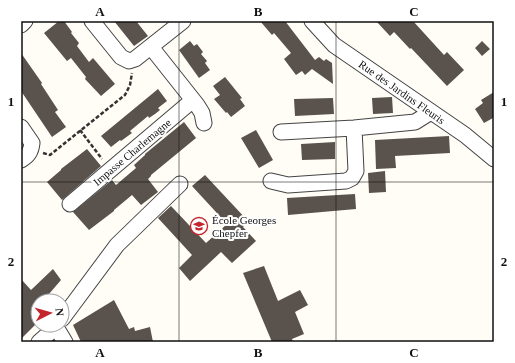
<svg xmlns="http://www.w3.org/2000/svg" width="515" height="363" font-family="'Times New Roman',serif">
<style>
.building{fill:#5a524d}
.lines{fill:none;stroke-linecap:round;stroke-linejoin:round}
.minor-casing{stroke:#444;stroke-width:17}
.path{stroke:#333;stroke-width:2.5;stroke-dasharray:4 2;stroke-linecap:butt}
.minor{stroke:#fff;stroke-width:15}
.grid{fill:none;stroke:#111;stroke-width:1;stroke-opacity:0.55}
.labels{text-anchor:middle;stroke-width:4;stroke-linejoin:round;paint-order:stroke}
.street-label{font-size:11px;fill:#111;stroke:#fff}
.poi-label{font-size:11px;fill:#111;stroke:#fff;text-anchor:start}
.neatline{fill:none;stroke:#111;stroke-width:1.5}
.grid-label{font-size:13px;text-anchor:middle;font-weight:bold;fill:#111}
</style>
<rect width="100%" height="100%" fill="#fffdf5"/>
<path class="building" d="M59,21H64L72,32L71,33L79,43L77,46L89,62L93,58L115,84L101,96L85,79L86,77L71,58L67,61L44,33Z
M114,21H136L148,36L134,46Z
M260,21H285L315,60L319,57L324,61L326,59L332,63L333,84L312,69L305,75L302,71L296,75L284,59L291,53L274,33L272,35Z
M376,21H413L444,55L447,52L464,70L447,86L411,48L410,49L394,32L390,36Z
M190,41L194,46L197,44L203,52L201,54L207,61L205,63L210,70L199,78L179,50Z
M482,41L490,49L482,56L475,48Z
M21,53L42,83L41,84L58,110L55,112L66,127L52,137L21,91Z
M225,77L242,98L240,99L245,106L231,117L227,112L226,113L214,99L220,95L213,86Z
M158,89L167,101L158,108L160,110L155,114L149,118L148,116L130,131L132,133L121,141L120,140L111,147L101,136Z
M494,92V119L493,118L484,123L475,109L483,103L481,100Z
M392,97L393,113L373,114L372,98Z
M333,98L334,114L295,116L294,99Z
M184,122L196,138L151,175V176L148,179L158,192L141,205L132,195L114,210V211L89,230L73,212L112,180L116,185L136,168L134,165L145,155V154Z
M256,130L273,160L259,168L241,138Z
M449,136L450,153L395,156L396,168L376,169L375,140Z
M335,142V159L302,160L301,144Z
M87,149L101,166L62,200L47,182L61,170V169Z
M385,171L386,192L369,193L368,173Z
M205,175L248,221L243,227L256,241L232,263L221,252L190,281L179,268L192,255L158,218L171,206L206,243L227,224L192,186Z
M355,194L356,209L288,215L287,198Z
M264,266L278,301L300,290L308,305L295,312L304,334L292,339L293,342H272L243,273Z
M53,269L61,280L49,294L56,301H38V322L21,339V279L31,290Z
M114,300L129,329L134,327L135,331L150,327L153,342H81L73,325Z"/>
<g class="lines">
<g class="minor-casing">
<path id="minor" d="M92,21L121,57L129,61L135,59L183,21
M312,21L334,45L465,135L494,159
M21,25L25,21
M151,47L197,105L202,113L204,123
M21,127L32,143C31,152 28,156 21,160
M281,132L354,128L415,122L431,112
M271,181L288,185L346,181L352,178L356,171L354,128
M70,204L193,100
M62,319L117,245L180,184
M39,342L56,327L65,342"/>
</g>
<path class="path" d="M80,130L102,159
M43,153L50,155L125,95L130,85L132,73"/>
<use href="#minor" class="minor"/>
</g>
<path class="grid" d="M179,21V342M336,21V342M21,182H494"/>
<defs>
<g id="school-ring" transform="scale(0.9)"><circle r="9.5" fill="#fff" stroke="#c4262e" stroke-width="1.5"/><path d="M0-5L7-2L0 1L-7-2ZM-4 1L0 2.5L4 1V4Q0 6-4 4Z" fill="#c4262e"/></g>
</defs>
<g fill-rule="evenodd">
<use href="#school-ring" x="199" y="226"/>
</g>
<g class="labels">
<g class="street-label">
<text transform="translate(402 92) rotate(35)" y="4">Rue des Jardins Fleuris</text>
<text transform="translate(132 152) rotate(-40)" y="4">Impasse Charlemagne</text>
</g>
<g class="poi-label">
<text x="212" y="224">École Georges<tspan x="212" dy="13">Chepfer</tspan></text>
</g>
</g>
<rect width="515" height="363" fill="none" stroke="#ffffff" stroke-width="44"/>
<g transform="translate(50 313) rotate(84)"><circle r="19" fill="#ffffff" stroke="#a0a0a0"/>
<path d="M0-3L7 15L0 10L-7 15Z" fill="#c4262e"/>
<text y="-6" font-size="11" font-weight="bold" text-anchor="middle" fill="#111111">N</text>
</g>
<rect x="22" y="22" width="471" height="319" class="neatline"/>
<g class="grid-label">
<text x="100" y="16">A</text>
<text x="258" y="16">B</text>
<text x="414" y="16">C</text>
<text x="11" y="106">1</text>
<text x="504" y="106">1</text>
<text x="11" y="266">2</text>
<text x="504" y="266">2</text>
<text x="100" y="357">A</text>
<text x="258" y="357">B</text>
<text x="414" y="357">C</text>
</g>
</svg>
